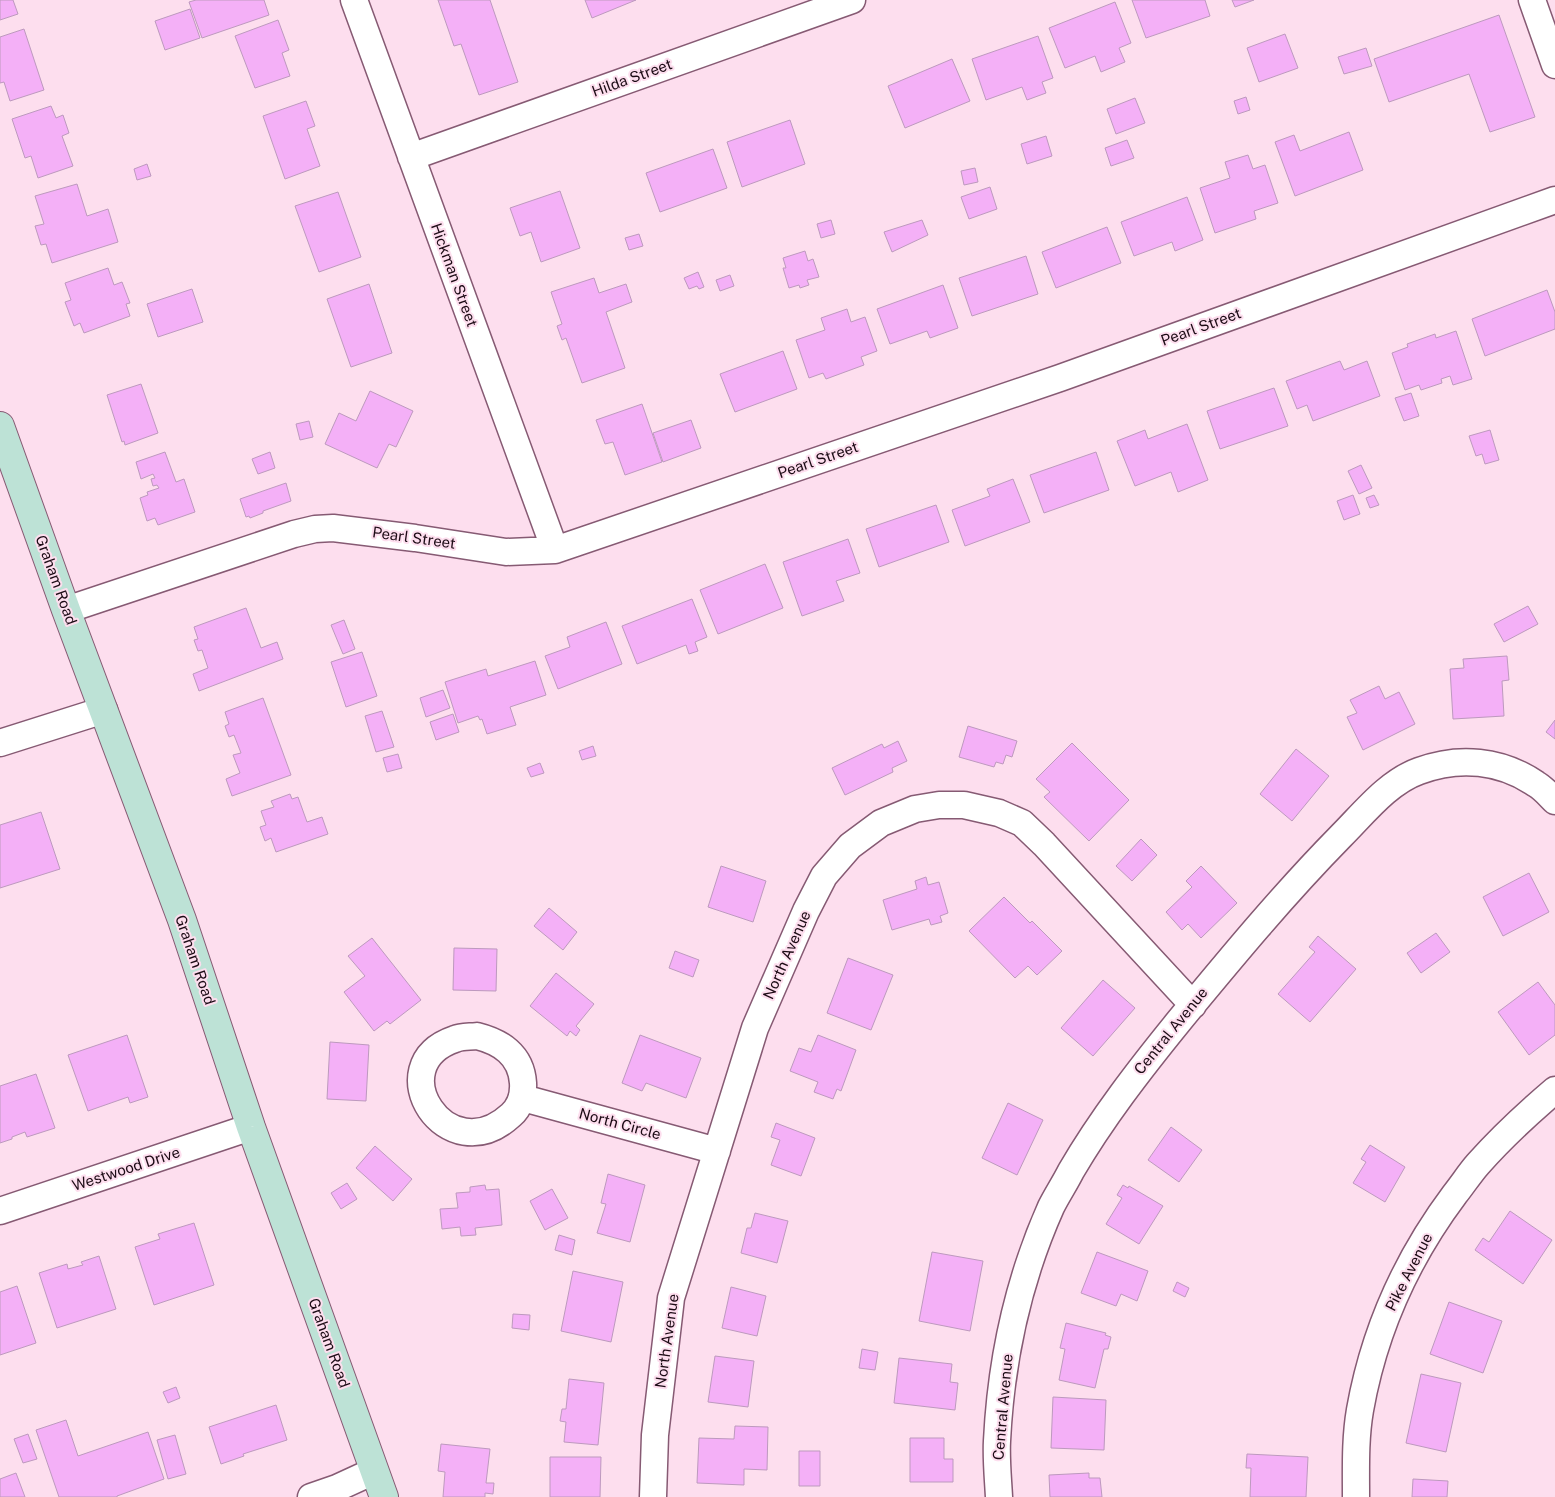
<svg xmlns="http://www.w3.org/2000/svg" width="1555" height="1497" font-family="'Public Sans',sans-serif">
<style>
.building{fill:#f4b0f7;stroke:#bd99be}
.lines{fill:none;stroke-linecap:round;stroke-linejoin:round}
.street-casing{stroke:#865a73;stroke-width:29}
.secondary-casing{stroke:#865a73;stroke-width:30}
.street{stroke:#fff;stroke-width:26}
.secondary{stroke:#bde2d6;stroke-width:28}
.labels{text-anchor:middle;stroke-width:4;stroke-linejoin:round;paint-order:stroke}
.street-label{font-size:15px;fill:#1c0b15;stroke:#fddeee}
</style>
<rect width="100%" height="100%" fill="#fddeee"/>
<path class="building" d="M0,0H13L18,14L0,20Z
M196,0H264L269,15L202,38L189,2Z
M438,0H490L518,82L479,95L461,44L454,46Z
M585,0H636L592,18Z
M1132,0H1205L1210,16L1146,38Z
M1232,0H1254L1235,7Z
M1115,2L1131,43L1119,48L1125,62L1101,72L1095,56L1065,68L1049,28Z
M190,9L200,38L165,50L155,21Z
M1499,15L1535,117L1490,132L1469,74L1389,102L1374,59Z
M278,20L289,50L282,53L290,76L255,88L235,36Z
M24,29L44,90L10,101L4,82L0,83V37Z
M1285,34L1298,68L1259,82L1247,48Z
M1038,36L1053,78L1042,82L1046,93L1027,100L1022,87L986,100L972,59Z
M1366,48L1372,66L1344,74L1338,57Z
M952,59L970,101L905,128L888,86Z
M1246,97L1250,110L1238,114L1234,101Z
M1135,98L1145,123L1116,134L1107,109Z
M306,101L315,126L307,129L320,166L285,179L263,116Z
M51,106L56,118L63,115L69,133L62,136L73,166L38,178L31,156L25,158L12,119Z
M790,120L805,164L742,187L727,142Z
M1349,132L1363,170L1295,196L1275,142L1294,135L1300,151Z
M1046,136L1052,156L1027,164L1021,144Z
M1127,140L1134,158L1111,166L1105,148Z
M713,149L727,188L660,212L646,173Z
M1248,155L1253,169L1265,165L1278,203L1254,211L1256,219L1215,233L1200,188L1230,178L1225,162Z
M147,164L151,176L137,180L134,169Z
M975,168L978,182L964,185L961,171Z
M77,184L87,216L108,209L118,242L52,263L46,244L41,245L35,226L44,224L35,196Z
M990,187L997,209L969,219L961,197Z
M560,191L580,248L541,262L531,232L520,236L510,208Z
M338,192L361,257L319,272L295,206Z
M1187,197L1203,240L1175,251L1172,242L1134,256L1121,222Z
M831,220L835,234L821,238L817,224Z
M922,220L928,235L892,252L884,232Z
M1107,227L1121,263L1056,288L1042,252Z
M639,234L643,246L629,250L625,238Z
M805,251L808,261L813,259L819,277L807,280L809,285L800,288L799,285L789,288L783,268H786L783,258Z
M1026,256L1038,294L972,316L959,278Z
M108,268L114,285L122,282L130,303L126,304L130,316L84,333L80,323L74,326L65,302L71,300L65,283Z
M698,272L704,287L699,289L697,286L689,289L684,278Z
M730,275L734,286L720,291L716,280Z
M594,278L599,293L626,284L632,302L606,312L625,368L582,383L566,338L562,340L557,326L562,324L551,292Z
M369,284L392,353L351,367L327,299Z
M943,285L958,328L930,338L927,331L890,344L877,309Z
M192,289L203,322L158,337L147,304Z
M1547,290L1555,312V329L1485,356L1472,319Z
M847,309L851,322L865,317L877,351L861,357L864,365L826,379L823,373L809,378L796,340L825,330L821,318Z
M1456,331L1472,379L1453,385L1450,376L1441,379L1442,383L1421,390L1419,385L1405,390L1392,353L1408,347L1407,344L1435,334L1436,338Z
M783,351L797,389L735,412L720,374Z
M1340,361L1344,370L1367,361L1380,396L1313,421L1307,405L1297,409L1286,381Z
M141,384L158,433L125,445L124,441L122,442L107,395Z
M1274,388L1288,426L1220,449L1207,411Z
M370,391L413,411L396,447L389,444L377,468L325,444L339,413L356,421Z
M1411,393L1419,416L1404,421L1395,398Z
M642,404L662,462L625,475L613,442L605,444L596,420Z
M691,420L701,448L663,462L653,433Z
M309,421L313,437L300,440L296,424Z
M1187,424L1208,480L1178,492L1171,472L1135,486L1117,441L1145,430L1148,439Z
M1490,430L1499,460L1485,464L1482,454L1476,456L1469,436Z
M165,452L176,482L184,479L195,512L158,525L155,518L147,521L140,498L148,495L147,492L159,488L157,485L153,486L151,479L155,478L153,474L141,479L136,462Z
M270,452L275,468L258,474L252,459Z
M1096,452L1109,490L1044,513L1030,475Z
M1361,465L1372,488L1359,494L1348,471Z
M1013,479L1030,522L965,546L952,510L990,496L987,489Z
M286,483L291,501L263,511V513L250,518L249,516L246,517L240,499Z
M1353,495L1360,514L1344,520L1337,501Z
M1374,495L1379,505L1370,508L1366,498Z
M936,505L949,542L879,567L866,529Z
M848,539L860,573L836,581L844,601L802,616L783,562Z
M765,564L783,608L718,634L700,590Z
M692,599L707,637L695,642L698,651L689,654L686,645L637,664L622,626Z
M1528,606L1538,624L1504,642L1494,624Z
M246,608L261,648L277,642L283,659L199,691L193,674L208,668L202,650L198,651L194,640L198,639L194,627Z
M344,620L355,649L343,654L331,625Z
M606,622L622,664L558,689L545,656L570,647L567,637Z
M362,652L377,696L346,707L331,662Z
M1507,656L1509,680L1502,681L1504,716L1453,719L1450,669L1464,668L1463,659Z
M535,661L546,695L510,707L516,725L487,734L482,719L480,720L478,716L458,723L445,682L486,669L488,676Z
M1379,686L1385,699L1399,692L1415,724L1363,750L1347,717L1357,713L1350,700Z
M443,690L450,708L426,717L420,698Z
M263,698L291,775L232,796L226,779L240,773L233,755L241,753L234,735L229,737L225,726L229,724L225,712Z
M382,711L394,747L376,752L365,716Z
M453,714L459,732L436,740L430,722Z
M1555,720V739L1546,732Z
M968,726L1017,741L1012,757L1006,755L1003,764L996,762L994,767L959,757Z
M898,741L907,761L892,768L893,772L845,795L832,768L882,744L884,748Z
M1072,743L1129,800L1089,841L1044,797L1050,792L1036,779Z
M593,746L596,756L582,760L579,751Z
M1296,749L1329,776L1292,821L1260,794Z
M398,754L402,768L387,772L383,758Z
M540,763L544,773L531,777L527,768Z
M290,794L292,799L298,797L307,822L322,817L328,834L276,852L271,838L265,841L260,827L266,825L261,811L274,807L271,801Z
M41,812L60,869L0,888V825Z
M1141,839L1157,855L1132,881L1116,866Z
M721,866L766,881L753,922L708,907Z
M1201,866L1237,903L1201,938L1188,924L1182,930L1166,912L1192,887L1186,881Z
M1529,873L1549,912L1503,936L1483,897Z
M926,877L928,885L939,882L948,913L940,916L942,922L931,925L929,919L892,930L883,900L917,889L915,881Z
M1004,897L1030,923L1032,921L1062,951L1037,975L1028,966L1015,978L969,931Z
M549,908L577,932L563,950L534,926Z
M1436,933L1450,952L1421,973L1407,953Z
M1318,936L1356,969L1310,1022L1278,994L1315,952L1309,947Z
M372,938L421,1000L390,1024L387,1021L374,1031L344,992L365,976L348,956Z
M454,948L497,949L496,991L453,990Z
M675,951L699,960L693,977L669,968Z
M848,958L893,975L871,1030L827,1013Z
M556,973L594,1004L576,1026L580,1030L576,1036L570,1031L567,1036L530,1006Z
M1103,980L1135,1008L1093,1056L1061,1028Z
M1538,982L1555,1005V1035L1529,1055L1498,1012Z
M127,1035L148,1097L130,1103L128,1097L88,1111L68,1055Z
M640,1035L701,1058L686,1098L646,1083L642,1091L622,1083Z
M818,1035L856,1050L841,1091L837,1089L833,1099L814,1092L818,1082L790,1071L799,1048L811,1052Z
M330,1042L369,1045L366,1101L327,1099Z
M36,1074L55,1128L27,1137L25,1132L12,1137V1139L0,1143V1086Z
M1008,1103L1043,1120L1017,1175L982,1158Z
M776,1123L815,1138L801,1176L771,1165L780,1140L771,1137Z
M1171,1127L1202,1150L1179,1182L1148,1160Z
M1370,1145L1405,1167L1385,1202L1353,1183L1366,1162L1361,1159Z
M375,1146L412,1179L393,1201L356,1168Z
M608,1174L645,1185L630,1242L597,1233L606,1204L601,1203Z
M347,1183L357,1199L341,1209L331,1193Z
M485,1185L486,1190L499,1189L502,1225L475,1228L476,1235L461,1236L460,1227L442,1229L440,1209L458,1208L456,1193L470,1192V1187Z
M1123,1185L1128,1188L1129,1186L1163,1206L1139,1244L1106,1224L1122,1198L1117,1195Z
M552,1189L568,1218L545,1230L530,1201Z
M1510,1211L1552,1240L1523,1284L1475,1250L1483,1238L1489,1242Z
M755,1213L788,1221L777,1263L741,1253L747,1228H751Z
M194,1223L214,1285L154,1305L135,1247L160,1239L158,1234Z
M559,1235L575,1240L572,1255L555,1250Z
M932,1252L983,1261L970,1331L919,1321Z
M1097,1252L1148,1271L1137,1301L1121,1294L1116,1306L1081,1293Z
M99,1256L116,1309L57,1328L39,1273L67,1264L68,1269L83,1265L81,1262Z
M573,1271L623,1282L611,1342L561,1331Z
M1177,1282L1189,1288L1185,1297L1173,1291Z
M17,1286L36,1343L0,1355V1292Z
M731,1287L766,1296L757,1336L722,1328Z
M1449,1302L1502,1321L1483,1373L1430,1354Z
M513,1314L530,1315L529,1330L512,1328Z
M1066,1323L1106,1333L1105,1335L1111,1337L1108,1349H1104L1095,1388L1059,1380L1065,1349L1060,1348Z
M862,1349L878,1352L875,1370L859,1368Z
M715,1356L754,1361L748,1407L708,1402Z
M899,1358L952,1364L950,1382L958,1383L955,1410L894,1403Z
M1421,1374L1461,1383L1446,1452L1406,1443Z
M569,1379L604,1383L598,1445L564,1442L566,1422L560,1421L562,1409H566Z
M176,1387L180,1398L168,1403L163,1392Z
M1053,1397L1106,1400L1104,1450L1051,1448Z
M276,1405L287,1440L243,1454L244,1456L221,1464L209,1427Z
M66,1420L78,1456L148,1432L164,1479L117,1496V1497H59L36,1430Z
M735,1426L768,1427L767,1470L744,1469V1485L697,1483L699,1438L734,1439Z
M28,1434L37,1459L23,1463L14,1439Z
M175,1435L186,1474L168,1479L157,1440Z
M910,1438H944V1459H953V1482H910Z
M441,1444L490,1449L486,1483H494L493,1494L485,1493V1497H443L445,1472L438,1471Z
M799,1451H820V1486H799Z
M1247,1454L1308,1457L1306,1497H1250L1251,1468H1246Z
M550,1457H601L600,1497H550Z
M16,1473L25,1497H0V1479Z
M1089,1473V1478H1100L1102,1497H1050L1049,1475Z
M1413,1479L1448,1481L1447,1497H1412Z"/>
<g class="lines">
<g class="street-casing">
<path id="street" d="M354,0L555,550
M1532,0L1555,65
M411,157L852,0
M66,610L294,534L315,529L333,528L415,538L506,552L555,550L1060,378L1555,200
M0,743L104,710
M477,1036C489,1039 499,1043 508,1051C526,1067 529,1099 511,1115C447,1174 378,1065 455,1039C462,1036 470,1037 477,1036Z
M523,1098L717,1151
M0,1211L251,1127
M311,1497L337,1488L374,1471
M653,1497L655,1435L671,1298L755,1028L806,911L824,876L850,846L881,823L915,809L939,805H964L999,813L1022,823L1044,844L1193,1005
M999,1497C998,1478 996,1459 997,1441C1001,1360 1018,1281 1051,1207C1057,1195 1065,1183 1071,1171C1102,1118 1140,1069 1179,1021C1231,958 1283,895 1341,836C1364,813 1388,782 1419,771C1459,756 1501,760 1536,784C1543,788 1549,795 1555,801
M1356,1497C1356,1468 1355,1439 1360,1410C1374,1331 1407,1258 1455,1194C1463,1184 1470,1173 1478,1164C1502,1137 1528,1113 1555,1090"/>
</g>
<g class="secondary-casing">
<path id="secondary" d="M0,426L66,610L182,920L251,1127L384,1497"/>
</g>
<use href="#street" class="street"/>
<use href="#secondary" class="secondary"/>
</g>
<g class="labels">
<g class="street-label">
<text transform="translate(632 78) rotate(-20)" y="5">Hilda Street</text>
<text transform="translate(454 275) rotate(70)" y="5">Hickman Street</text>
<text transform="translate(1201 327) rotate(-20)" y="5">Pearl Street</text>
<text transform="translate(818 460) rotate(-19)" y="5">Pearl Street</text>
<text transform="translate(414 538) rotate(8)" y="5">Pearl Street</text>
<text transform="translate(56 580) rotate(70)" y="5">Graham Road</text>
<text transform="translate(787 955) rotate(-66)" y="5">North Avenue</text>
<text transform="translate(195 960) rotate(71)" y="5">Graham Road</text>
<text transform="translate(1171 1031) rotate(-51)" y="5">Central Avenue</text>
<text transform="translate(620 1124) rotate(15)" y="5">North Circle</text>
<text transform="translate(126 1169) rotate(-18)" y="5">Westwood Drive</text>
<text transform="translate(1409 1272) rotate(-63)" y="5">Pike Avenue</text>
<text transform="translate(667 1341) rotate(-82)" y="5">North Avenue</text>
<text transform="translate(329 1343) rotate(70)" y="5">Graham Road</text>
<text transform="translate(1003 1407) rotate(-85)" y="5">Central Avenue</text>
</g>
</g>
</svg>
